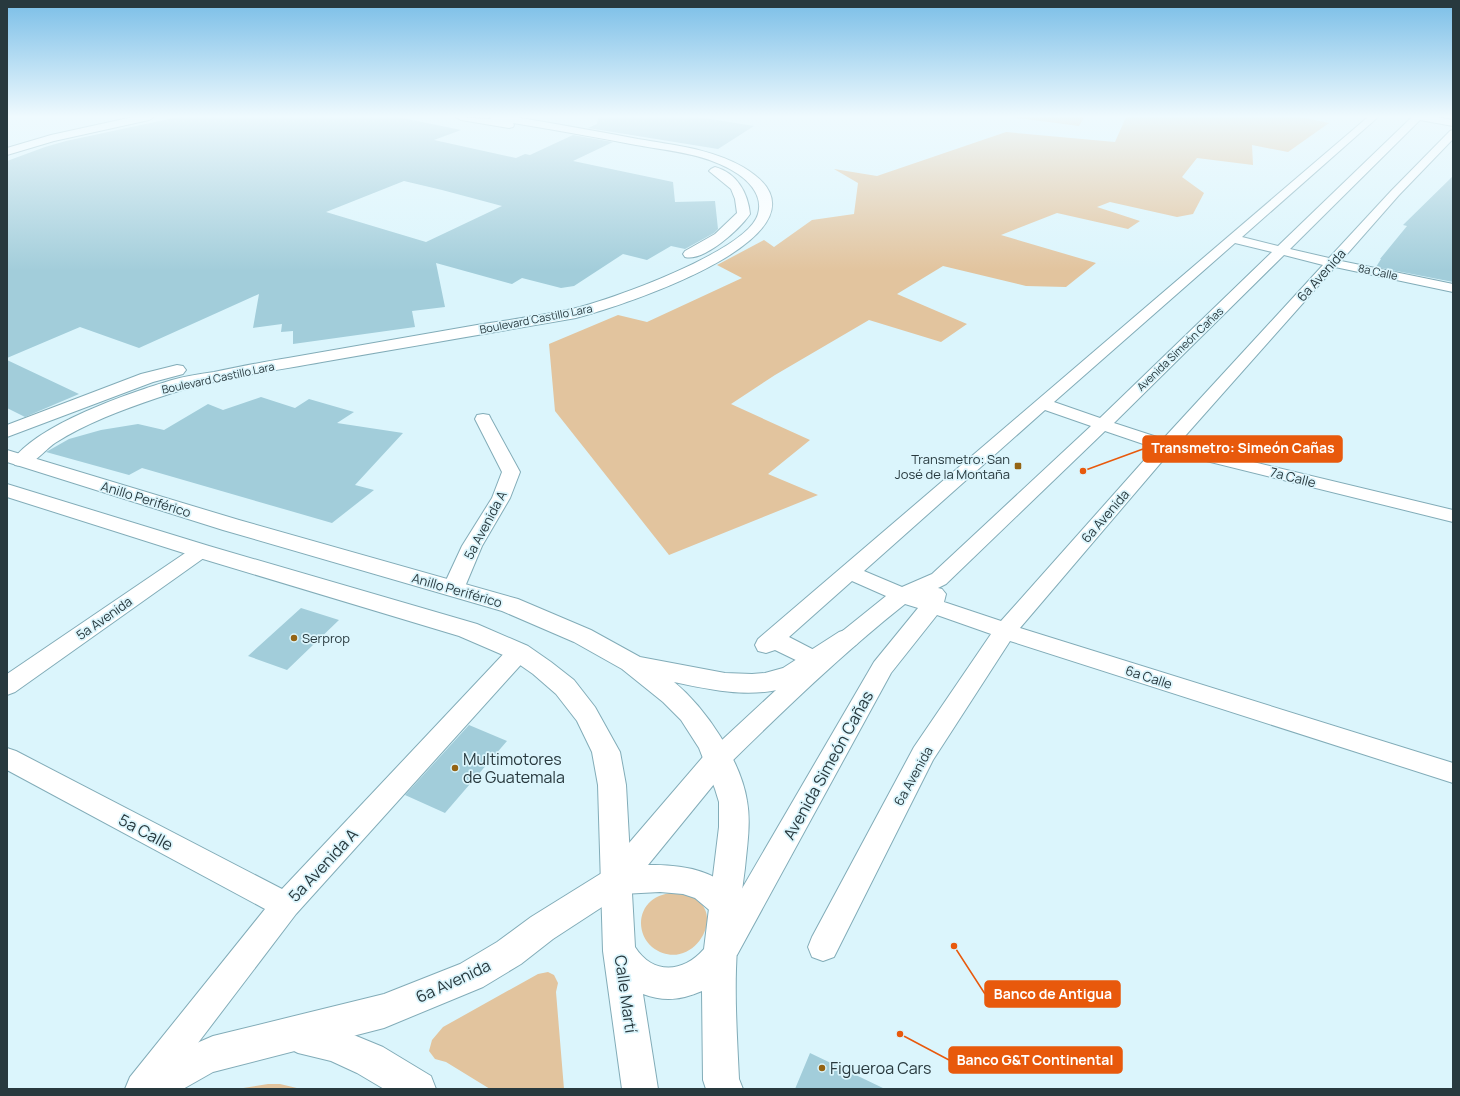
<svg xmlns="http://www.w3.org/2000/svg" width="1460" height="1096" font-family="Manrope,sans-serif">
<style>
.green{fill:#e2c49e}
.building{fill:#a2cdda;fill-rule:evenodd}
.lines{fill:none;stroke-linecap:round;stroke-linejoin:round}
.minor-casing{stroke:#82acb8;stroke-width:2}
.tertiary-casing{stroke:#82acb8;stroke-width:2}
.primary-casing{stroke:#82acb8;stroke-width:2}
.trunk-casing{stroke:#82acb8;stroke-width:2}
.minor{fill:#fff;fill-rule:evenodd}
.tertiary{fill:#fff;fill-rule:evenodd}
.primary{fill:#fff;fill-rule:evenodd}
.trunk{fill:#fff;fill-rule:evenodd}
.poi-dot{fill:#946414;stroke:#dbf5fc;stroke-width:1.5}
.labels{text-anchor:middle;stroke-width:3.5;stroke-linejoin:round;paint-order:stroke}
.far-street-label{font-size:11px;fill:#28393e;stroke:#dbf5fc}
.street-label{font-size:13px;fill:#28393e;stroke:#dbf5fc}
.poi-label{font-size:13px;fill:#28393e;stroke:#dbf5fc;text-anchor:end}
.near-poi-label{font-size:16px;fill:#28393e;stroke:#dbf5fc;text-anchor:start}
.near-street-label{font-size:16px;fill:#28393e;stroke:#dbf5fc}
.leader{fill:none;stroke:#e8590c;stroke-width:1.5}
.callout-dot{fill:#e8590c;stroke:#dbf5fc;stroke-width:1.5}
.callout{fill:#e8590c;stroke:#e8590c;stroke-width:1.5}
.callout-label{font-size:14px;text-anchor:middle;font-weight:bold;fill:#fff}
</style>
<rect width="100%" height="100%" fill="#dbf5fc"/>
<path class="green" d="M1011,117H1084L1079,126Z
M1126,117H1300L1329,123L1288,152L1252,145L1253,165L1197,158L1182,177L1204,193L1193,214L1177,217L1110,202L1097,207L1140,221L1128,229L1057,213L1001,235L1096,263L1066,287L1026,286L943,266L897,294L967,324L941,342L869,320L775,375L731,404L810,440L768,474L818,495L669,555L555,411L549,344L618,315L647,322L742,278L717,265L764,240L774,247L812,220L854,214L858,183L834,169L877,176L1006,132L1115,142Z
M670,893C741,893 696,981 652,947C638,935 637,913 651,901C657,896 664,894 670,893Z
M548,972L554,975L558,983L556,992L564,1089H490L446,1062L435,1059L429,1051L432,1040L443,1027L538,974Z
M268,1084H280L301,1089H237Z"/>
<path class="building" d="M178,117H398L461,130L434,140L516,158L525,154L530,155L573,135L613,142L573,161L673,182L675,202L715,201L718,229L714,233L685,249L671,246L647,260L623,254L574,286L561,288L522,278L512,284L436,263L445,307L412,311L415,327L293,344V331L281,332L282,324L253,328L259,294L139,348L80,327L7,358V161L45,147L66,141ZM404,181L442,190L502,206L426,242L326,212Z
M598,117H698L754,126L718,149L588,128L597,124Z
M1453,176V282L1376,267L1381,259H1380L1407,226L1403,225Z
M7,360L79,394L25,417L7,408Z
M261,397L295,408L309,399L354,412L337,423L403,433L355,485L374,490L332,523L142,468L129,475L46,452L69,439L101,430L138,424L164,430L208,404L223,410Z
M301,608L339,620L287,670L248,656Z
M469,725L507,741L445,813L405,795Z
M810,1053L885,1089H795Z"/>
<g class="lines">
<g class="minor-casing">
<path id="minor" d="M1368,117H1378L1242,237L1278,246L1412,117H1436L1453,120V126L1420,120L1290,249L1329,258L1391,191L1450,131L1453,130V139L1399,195L1341,261L1453,284V292L1335,267L1178,444L1453,510V522L1170,452L1020,628L1453,763V783L1010,641L933,760L834,957L823,961L812,957L808,947L812,937L914,747L991,634L937,615L891,673L737,955L726,959L715,955L711,945L715,935L874,662L918,608L905,604C842,654 784,710 727,766L718,769L709,766L705,759L709,752L804,664L775,650L766,653L758,651L755,645L758,639ZM1235,243L1272,252L1100,418L1054,402ZM1284,255L1323,265L1163,439L1114,423ZM1045,410L1091,426L932,574L902,587L864,571ZM1105,431L1155,448L1001,621L944,602L946,594L942,589L938,588L946,584ZM852,581L886,596L840,633L818,652L789,637Z
M483,414L489,415L491,419L520,472L510,498L482,546L464,589L460,594L453,596L446,594L442,589L462,546L492,498L502,472L475,419L477,415Z
M201,545L208,547L211,551L208,555L15,692L7,695V674L194,547Z
M519,644L527,646L530,652L527,658L296,914L163,1089H125L130,1077L265,909L7,770V748L16,751L282,889L511,646Z"/>
</g>
<g class="tertiary-casing">
<path id="tertiary" d="M133,117H154L149,120L54,141L7,155V148L51,135Z
M456,117L491,119L490,117H515C556,124 597,131 638,139C673,145 712,149 743,167C853,232 619,307 576,318C491,333 407,347 322,362C267,372 210,379 157,398C122,410 86,423 55,443C42,452 32,469 15,465L12,461C38,424 129,393 172,380C186,376 200,374 214,372C238,367 263,362 288,358C351,347 414,336 477,325C508,320 540,316 572,309C608,301 748,251 758,214C763,197 751,183 738,174C709,154 670,151 636,145C601,138 566,132 531,126L513,123L514,125L513,127L509,128L461,120Z
M715,167C737,173 748,193 750,214C740,229 704,262 685,257L683,254L685,251L715,234L737,213L735,199L731,189L709,171L711,169Z
M177,365L183,366L186,370L183,374L153,382L7,437V425L141,374Z
M298,1017L332,1026L383,1047L431,1076L436,1089H384L357,1073L331,1061L298,1053L286,1047L280,1035L286,1023Z"/>
</g>
<g class="primary-casing">
<path id="primary" d="M718,748L728,751L732,759L728,767L648,865C681,864 725,870 741,904L736,914L725,918L714,914L695,898L683,894L660,892L622,894L553,939L521,964L483,987L384,1028L213,1072L183,1089H135L140,1076L154,1065L176,1052L213,1036L384,994L460,964L497,942L531,917L605,871L708,751Z"/>
</g>
<g class="trunk-casing">
<path id="trunk" d="M7,450L239,520L518,599L591,630L640,657L725,673L752,674L765,673L783,668L839,632L848,629L857,632L860,638L857,644C840,655 818,673 801,682C760,701 716,691 674,682C706,708 741,761 747,801C751,823 747,846 745,868C741,895 739,922 737,949C734,992 737,1036 739,1079L743,1089H706L703,1080L702,991C681,1000 664,1002 643,994L658,1089H622L603,951L598,785L592,752L577,721L556,694L533,674L510,658L459,636L193,556L7,497V484L209,546L477,624L528,646L551,662L574,680L595,707L620,752L626,785L635,947C653,975 683,973 704,949L719,827V802L715,789L699,748L681,720L663,702L622,669L574,642L502,611L223,530L7,462Z"/>
</g>
<use href="#minor" class="minor"/>
<use href="#tertiary" class="tertiary"/>
<use href="#primary" class="primary"/>
<use href="#trunk" class="trunk"/>
</g>
<linearGradient id="sky" x2="0" y2="1"><stop stop-color="#7abee7"/><stop offset="0.43" stop-color="#effafe"/><stop offset="1" stop-color="#effafe" stop-opacity="0"/></linearGradient>
<rect width="1460" height="271" fill="url(#sky)"/>
<g class="poi-dot">
<rect x="1014" y="462" width="8" height="8" rx="2"/>
<circle cx="294" cy="638" r="4"/>
<circle cx="455" cy="768" r="4"/>
<circle cx="822" cy="1068" r="4"/>
</g>
<g class="labels">
<g class="far-street-label">
<text transform="translate(1378 272) rotate(12)" y="4">8a Calle</text>
<text transform="translate(536 319) rotate(-11)" y="4">Boulevard Castillo Lara</text>
<text transform="translate(1180 349) rotate(-44)" y="4">Avenida Simeón Cañas</text>
<text transform="translate(218 378) rotate(-12)" y="4">Boulevard Castillo Lara</text>
</g>
<g class="street-label">
<text transform="translate(1321 275) rotate(-48)" y="5">6a Avenida</text>
<text transform="translate(1293 477) rotate(14)" y="5">7a Calle</text>
<text transform="translate(146 499) rotate(17)" y="5">Anillo Periférico</text>
<text transform="translate(1105 516) rotate(-49)" y="5">6a Avenida</text>
<text transform="translate(485 525) rotate(-62)" y="5">5a Avenida A</text>
<text transform="translate(457 590) rotate(16)" y="5">Anillo Periférico</text>
<text transform="translate(104 618) rotate(-35)" y="5">5a Avenida</text>
<text transform="translate(1149 677) rotate(18)" y="5">6a Calle</text>
<text transform="translate(913 776) rotate(-61)" y="5">6a Avenida</text>
</g>
<g class="poi-label">
<text x="1010" y="464">Transmetro: San<tspan x="1010" dy="15">José de la Montaña</tspan></text>
<text x="302" y="643" text-anchor="start">Serprop</text>
</g>
<g class="near-poi-label">
<text x="463" y="765">Multimotores<tspan x="463" dy="18">de Guatemala</tspan></text>
<text x="830" y="1074">Figueroa Cars</text>
</g>
<g class="near-street-label">
<text transform="translate(828 765) rotate(-61)" y="6">Avenida Simeón Cañas</text>
<text transform="translate(146 832) rotate(28)" y="6">5a Calle</text>
<text transform="translate(323 865) rotate(-47)" y="6">5a Avenida A</text>
<text transform="translate(453 981) rotate(-25)" y="6">6a Avenida</text>
<text transform="translate(626 994) rotate(82)" y="6">Calle Martí</text>
</g>
</g>
<path class="leader" d="M1083 471L1143 449M954 946L985 994M900 1034L949 1060"/>
<g class="callout-dot">
<circle cx="1083" cy="471" r="4"/>
<circle cx="954" cy="946" r="4"/>
<circle cx="900" cy="1034" r="4"/>
</g>
<g class="callout">
<rect x="1143" y="436" width="199" height="26" rx="4"/>
<rect x="985" y="981" width="135" height="26" rx="4"/>
<rect x="949" y="1047" width="173" height="26" rx="4"/>
</g>
<g class="callout-label">
<text x="1243" y="453">Transmetro: Simeón Cañas</text>
<text x="1053" y="999">Banco de Antigua</text>
<text x="1035" y="1065">Banco G&amp;T Continental</text>
</g>
<rect width="1460" height="1096" fill="none" stroke="#28393e" stroke-width="16"/>
</svg>
